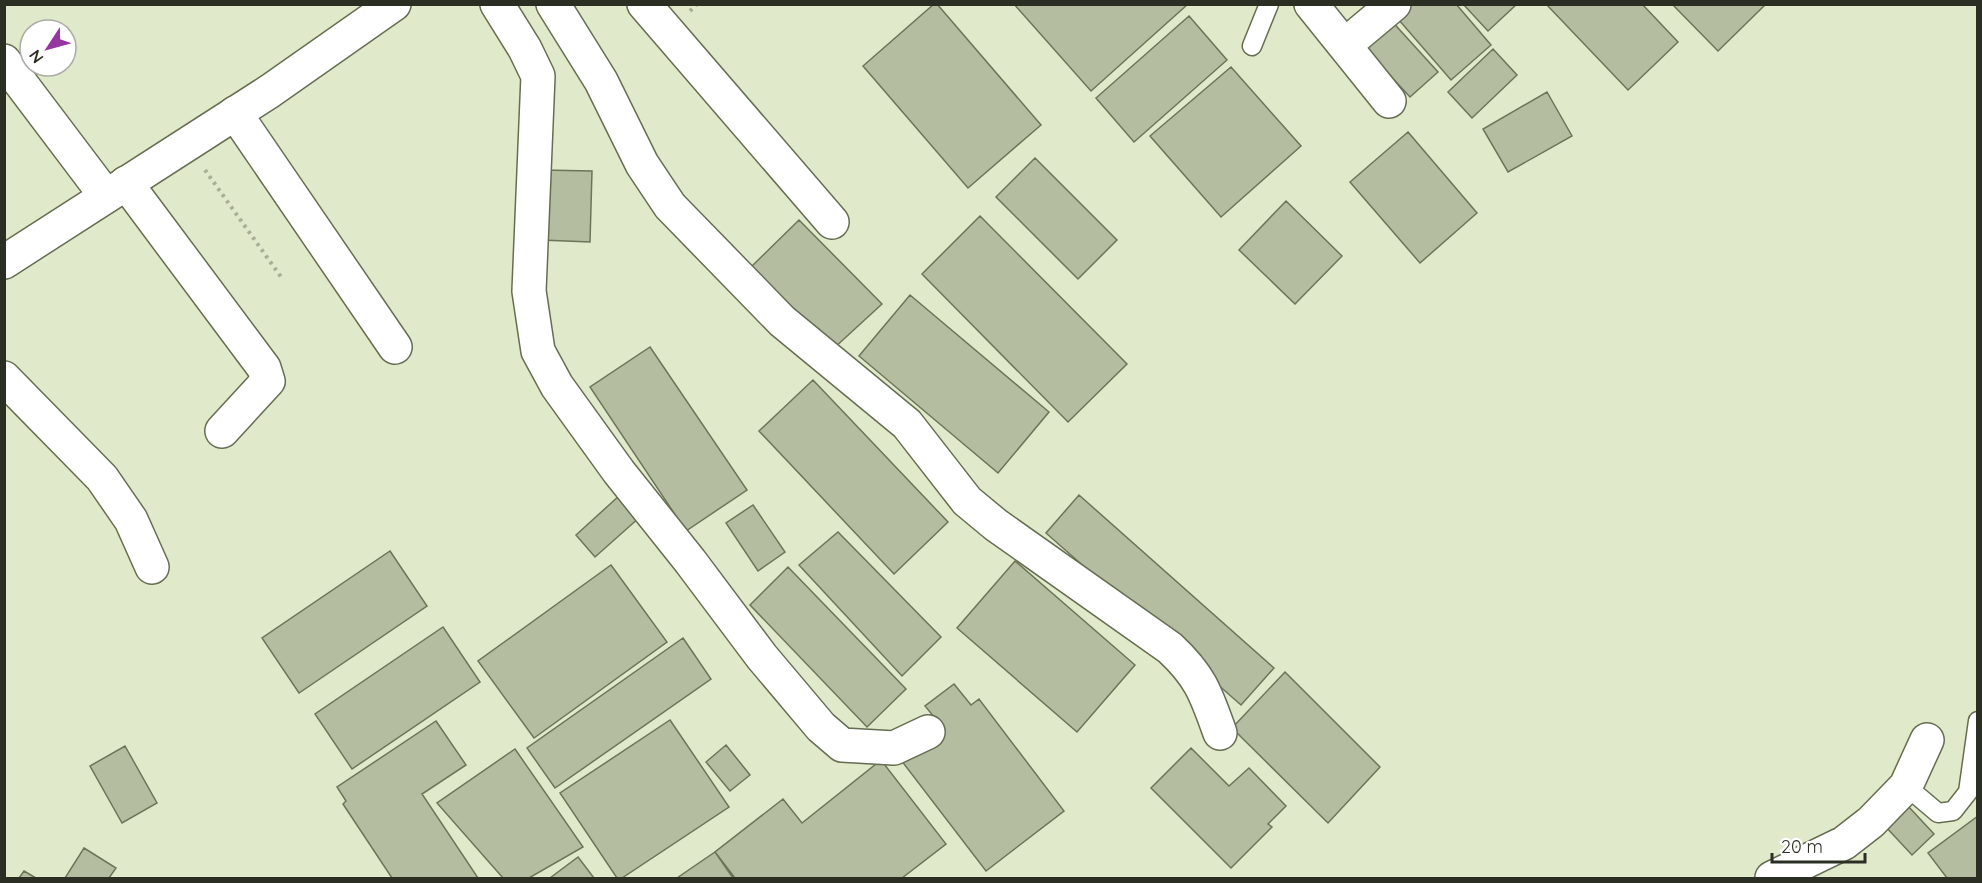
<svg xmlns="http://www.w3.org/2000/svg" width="1982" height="883" font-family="Quicksand,sans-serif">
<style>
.building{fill:#b4bd9f;stroke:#6d7559;stroke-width:1.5}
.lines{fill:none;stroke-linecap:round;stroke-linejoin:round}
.service-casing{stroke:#656e52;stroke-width:21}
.minor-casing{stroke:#656e52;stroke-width:36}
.tertiary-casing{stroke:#656e52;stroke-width:36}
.path{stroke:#a8af96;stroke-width:4;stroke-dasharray:3 4.5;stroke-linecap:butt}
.service{stroke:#fff;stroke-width:18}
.minor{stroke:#fff;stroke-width:33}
.tertiary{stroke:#fff;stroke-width:33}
</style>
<rect width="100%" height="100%" fill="#e0e9ca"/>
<path class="building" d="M934,4H937L1041,125L968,188L863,66Z
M1014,4H1188L1091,91Z
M1400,4H1456L1491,45L1451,80L1392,12Z
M1463,4H1517L1488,31Z
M1546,4H1642L1678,42L1628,90Z
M1672,4H1766L1718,51Z
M1189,16L1227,60L1134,142L1096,98Z
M1388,17L1438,72L1410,97L1359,42Z
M1493,49L1517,75L1472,118L1448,92Z
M1231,67L1301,146L1221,217L1150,136Z
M1547,92L1572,136L1508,172L1483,129Z
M1408,132L1477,213L1420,263L1350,182Z
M1035,158L1117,240L1078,279L996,197Z
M543,170L592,171L590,242L541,240Z
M1286,201L1342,256L1295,304L1239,250Z
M980,216L1127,364L1068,422L922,274Z
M799,220L882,304L833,349L751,267Z
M910,295L1049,412L998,473L859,356Z
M650,347L747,490L686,531L590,387Z
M813,380L948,522L894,574L759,431Z
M620,495L640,517L595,557L576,535Z
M1079,495L1274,668L1241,705L1046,533Z
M753,505L785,552L758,571L726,523Z
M838,532L941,637L902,676L799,565Z
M390,551L427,606L299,693L262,638Z
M1015,561L1135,665L1077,732L957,628Z
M611,565L667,642L534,738L478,661Z
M788,567L906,689L867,727L750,605Z
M443,627L480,682L352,769L315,714Z
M683,638L711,679L555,788L527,748Z
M1285,672L1380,767L1328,823L1232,728Z
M954,684L971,705L979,699L1064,811L986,871L901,760L943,728L925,706Z
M670,720L729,807L622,878H617L560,793Z
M436,721L466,765L422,794L478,878H392L343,804L346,801L337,787Z
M726,745L750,775L730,791L706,762Z
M125,746L157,803L122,823L90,766Z
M1191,748L1229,786L1249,768L1286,806L1268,824L1272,827L1231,868L1151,788Z
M515,749L583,847L529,878H503L437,803Z
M881,760L946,844L902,878H735L715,852L783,799L802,823Z
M1908,806L1934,834L1912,855L1885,826Z
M1978,816V878H1947L1928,853Z
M84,848L116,868L109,878H65Z
M715,852L733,878H677Z
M578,857L594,878H550Z
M24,871L36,878H19Z"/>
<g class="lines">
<g class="service-casing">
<path id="service" d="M1252,46L1269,4
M1906,786L1938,813L1953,811L1968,792L1978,721"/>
</g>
<g class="minor-casing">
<path id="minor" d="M497,4L525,49L538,76L529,291L538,351L557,386L619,472L690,561L762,657L821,727L842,745L894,748L928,732
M553,4L601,81L642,164L670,206L782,321L907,424L967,501L996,525L1170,648C1201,677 1206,694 1220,733
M644,4L832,222
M1311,4L1389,101
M1345,45L1394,4
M4,61L106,196
M235,113L395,347
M126,183L264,368L268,381L222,431
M4,378L102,478L131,520L152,567
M1772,878L1844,843L1871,822L1906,786L1927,740"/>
</g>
<g class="tertiary-casing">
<path id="tertiary" d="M4,262L270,91L394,4"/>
</g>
<path class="path" d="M690,11L697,4
M205,170L281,277"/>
<use href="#service" class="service"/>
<use href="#minor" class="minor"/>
<use href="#tertiary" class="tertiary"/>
</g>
<rect width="1982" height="883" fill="none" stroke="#2b2f23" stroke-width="12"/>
<g transform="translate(48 48) rotate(234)"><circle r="28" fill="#ffffff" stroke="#aaaca7" stroke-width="1.5"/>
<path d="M0-4.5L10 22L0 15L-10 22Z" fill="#9437a1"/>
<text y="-9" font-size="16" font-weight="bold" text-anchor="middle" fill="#2b2f23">N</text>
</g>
<path d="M1772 853v9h93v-9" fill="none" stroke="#2b2f23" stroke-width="3"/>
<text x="1781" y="853" font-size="18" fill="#2b2f23" stroke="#ffffff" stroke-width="4.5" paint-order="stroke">20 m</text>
</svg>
